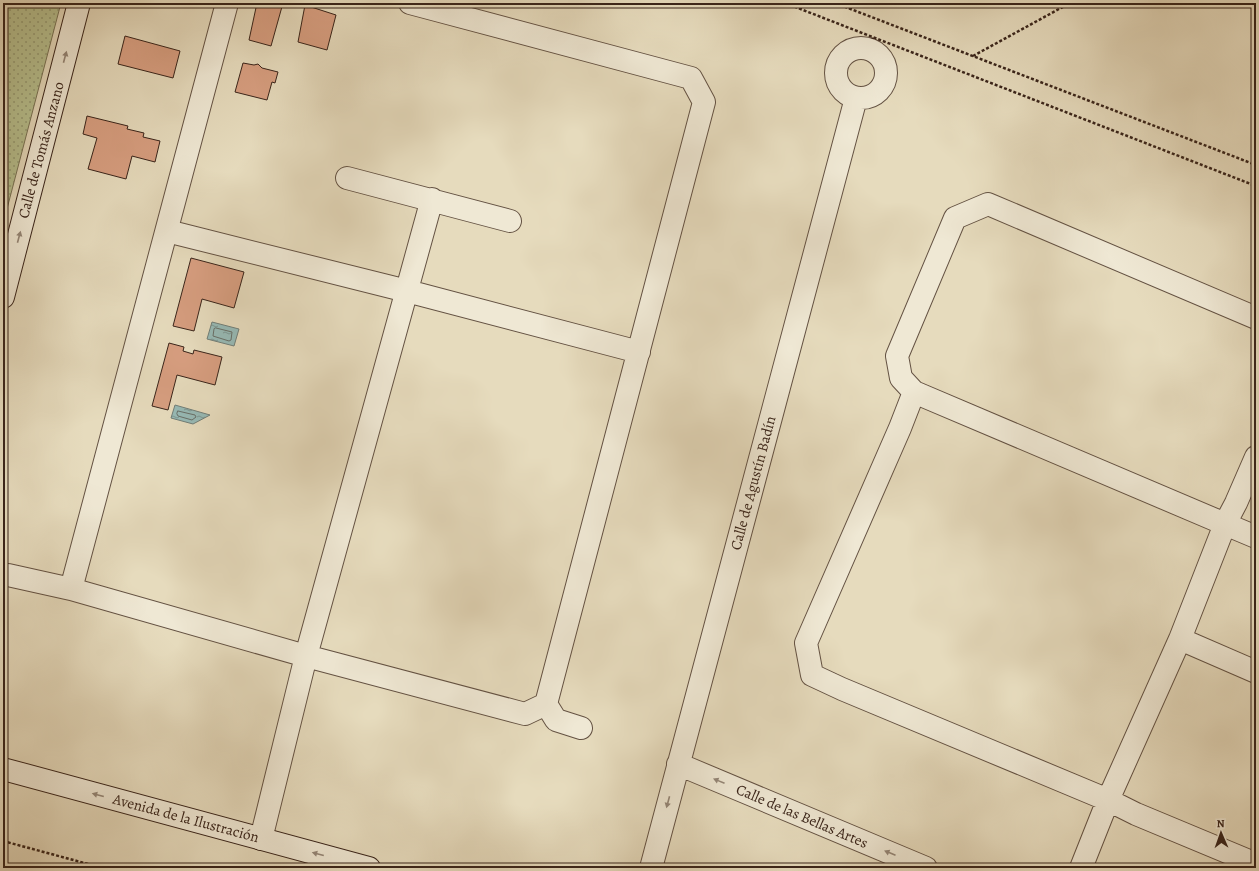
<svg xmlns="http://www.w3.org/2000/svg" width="1259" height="871" font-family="Alegreya,serif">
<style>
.grass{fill:url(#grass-dots);stroke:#787254}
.water{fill:url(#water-ripples);stroke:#717e78}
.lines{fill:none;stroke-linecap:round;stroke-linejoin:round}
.shore{stroke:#686f68;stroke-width:1}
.building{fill:#d79e80;stroke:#39241a}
.street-casing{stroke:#645243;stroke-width:24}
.secondary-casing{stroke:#39241a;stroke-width:24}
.path{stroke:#39241a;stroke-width:2.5;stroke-dasharray:3 2;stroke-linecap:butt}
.street{stroke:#efe8d4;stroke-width:22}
.secondary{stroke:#efe8d4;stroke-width:22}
.oneway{fill:#948677}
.labels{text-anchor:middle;stroke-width:4;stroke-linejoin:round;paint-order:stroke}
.street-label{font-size:15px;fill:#39241a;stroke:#efe8d4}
</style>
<defs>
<pattern id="grass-dots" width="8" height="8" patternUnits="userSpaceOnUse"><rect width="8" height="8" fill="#b7c08f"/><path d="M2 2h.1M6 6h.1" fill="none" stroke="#969c74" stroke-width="1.8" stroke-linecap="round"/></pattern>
<pattern id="water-ripples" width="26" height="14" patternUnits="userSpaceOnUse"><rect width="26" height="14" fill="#97bab6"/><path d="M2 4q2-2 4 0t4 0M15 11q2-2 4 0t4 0" fill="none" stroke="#7c9793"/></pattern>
</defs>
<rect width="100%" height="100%" fill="#e6dbbd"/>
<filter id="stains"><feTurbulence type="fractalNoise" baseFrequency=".005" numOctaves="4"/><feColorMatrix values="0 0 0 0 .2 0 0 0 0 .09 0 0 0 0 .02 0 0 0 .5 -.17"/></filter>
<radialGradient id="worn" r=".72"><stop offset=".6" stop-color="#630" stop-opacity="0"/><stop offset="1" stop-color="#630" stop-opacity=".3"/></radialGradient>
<path class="grass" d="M3,3H61L3,224Z"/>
<path class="water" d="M212,322L239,329L234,346L207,339Z
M175,405L210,415L193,424L171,418Z"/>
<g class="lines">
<path class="shore" d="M216,328L232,332L231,340L229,341L213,336L214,329Z
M178,411L195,415L196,417L192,420L178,416L177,414Z"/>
</g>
<path class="building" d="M257,3H283L271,46L249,40Z
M305,5L336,15L327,50L298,42Z
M125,36L180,51L173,78L118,64Z
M243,63L254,65L258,64L262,68L278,72L275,83L272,82L267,100L235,92Z
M87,116L128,126L127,129L144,133L143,137L160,141L155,162L132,156L126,179L88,169L97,138L83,134Z
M191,258L244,272L234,308L202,299L194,331L173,326Z
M169,343L184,347L183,351L193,354L194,350L222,357L215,385L177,375L168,410L152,406Z"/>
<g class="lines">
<g class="street-casing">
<path id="street" d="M227,3L71,589L306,656L525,714L546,704L704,102L691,78L410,3
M836 73a25 25 0 1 1 50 0a25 25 0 1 1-50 0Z
M347,178L510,221
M167,231L407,291L639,352
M914,392L1225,524L1180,639L1108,800L842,689L812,675L806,643L900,428Z
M914,392L901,378L897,356L955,218L988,204L1256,318
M1256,457L1236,503L1225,524L1256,537
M8,575L71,589
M1180,639L1256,672
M546,704L556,720L581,728
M678,764L926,868
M261,839L306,656L432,199
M651,868L856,98
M1081,868L1108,800L1136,814L1256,864"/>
</g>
<g class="secondary-casing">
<path id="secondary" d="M3,297L79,3
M3,769L369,868"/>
</g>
<path class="path" d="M785,3L1256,186
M835,3L1256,165
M848,8L850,3
M869,50L873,37
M973,56L1070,3
M3,841L103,868"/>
<use href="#street" class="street"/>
<use href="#secondary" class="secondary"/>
</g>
<defs><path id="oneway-solid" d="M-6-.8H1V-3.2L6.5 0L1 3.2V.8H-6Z"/></defs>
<g class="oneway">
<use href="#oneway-solid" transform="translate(65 57) rotate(-75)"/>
<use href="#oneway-solid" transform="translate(19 237) rotate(-75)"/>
<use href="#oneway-solid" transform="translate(719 781) rotate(-158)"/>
<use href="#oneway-solid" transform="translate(98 795) rotate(-165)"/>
<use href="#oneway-solid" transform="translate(668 802) rotate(105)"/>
<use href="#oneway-solid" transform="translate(890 853) rotate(-157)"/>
<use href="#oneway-solid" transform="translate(318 854) rotate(-165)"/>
</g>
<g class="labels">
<g class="street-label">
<text transform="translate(41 150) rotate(-75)" y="5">Calle de Tomás Anzano</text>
<text transform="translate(753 483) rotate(-75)" y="5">Calle de Agustín Badín</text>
<text transform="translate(802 816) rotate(23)" y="5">Calle de las Bellas Artes</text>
<text transform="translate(186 818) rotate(15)" y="5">Avenida de la Ilustración</text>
</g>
</g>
<rect width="1259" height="871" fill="none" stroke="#e6dbbd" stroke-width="16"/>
<rect x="4" y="4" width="1251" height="863" fill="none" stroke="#39241a" stroke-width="2"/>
<rect x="8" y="8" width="1243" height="855" fill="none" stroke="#39241a"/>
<g transform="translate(1221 833) rotate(358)" stroke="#efe8d4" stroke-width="3" paint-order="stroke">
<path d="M0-3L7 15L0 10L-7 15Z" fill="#39241a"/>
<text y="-6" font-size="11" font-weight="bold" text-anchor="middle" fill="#39241a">N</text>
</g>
<rect width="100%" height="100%" filter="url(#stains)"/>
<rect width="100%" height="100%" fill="url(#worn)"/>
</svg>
